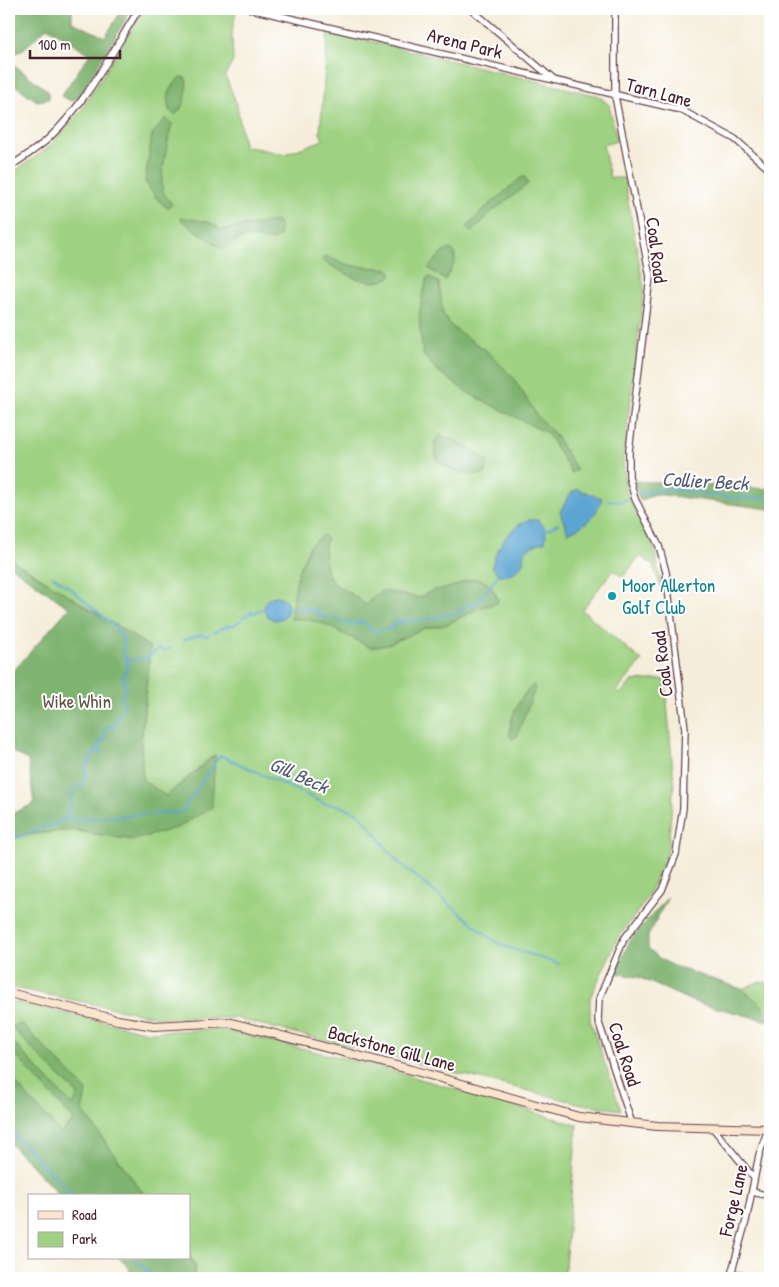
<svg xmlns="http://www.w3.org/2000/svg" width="779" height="1287" font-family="'Patrick Hand',sans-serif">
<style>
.green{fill:#9ed181;stroke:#747856}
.forest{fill:#7eb36f;stroke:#64694d}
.water{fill:#5ca4d2;stroke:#53627e}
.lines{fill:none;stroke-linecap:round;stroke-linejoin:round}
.stream{stroke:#5ca4d2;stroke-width:2}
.street-casing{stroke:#643e45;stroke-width:8}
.secondary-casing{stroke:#643e45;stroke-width:10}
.street{stroke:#fff;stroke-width:5.5}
.secondary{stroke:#fbe5cf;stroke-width:8}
.culture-dot{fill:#0f9aa8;stroke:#fff;stroke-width:2}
.labels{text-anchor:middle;stroke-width:4;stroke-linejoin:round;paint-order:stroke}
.street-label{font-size:19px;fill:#4a1f2b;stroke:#fff}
.culture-label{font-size:19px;fill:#0d838f;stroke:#fff;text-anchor:start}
.park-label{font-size:19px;fill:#635445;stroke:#fff}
.water-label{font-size:20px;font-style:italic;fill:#525b76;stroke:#fff}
</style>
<rect width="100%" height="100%" fill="#fff"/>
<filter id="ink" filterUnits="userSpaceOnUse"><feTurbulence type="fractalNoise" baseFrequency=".02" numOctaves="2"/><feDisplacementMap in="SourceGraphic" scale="10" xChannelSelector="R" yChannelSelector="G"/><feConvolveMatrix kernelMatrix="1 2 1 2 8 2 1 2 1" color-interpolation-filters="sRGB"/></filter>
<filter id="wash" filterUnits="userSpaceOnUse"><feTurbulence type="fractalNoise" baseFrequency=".0096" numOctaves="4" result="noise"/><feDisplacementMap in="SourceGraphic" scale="20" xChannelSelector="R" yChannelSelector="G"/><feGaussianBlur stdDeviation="1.12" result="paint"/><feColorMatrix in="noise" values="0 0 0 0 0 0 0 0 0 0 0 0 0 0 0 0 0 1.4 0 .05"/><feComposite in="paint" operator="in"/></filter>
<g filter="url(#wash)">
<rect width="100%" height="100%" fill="#f5edd9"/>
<path class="green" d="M144,9H228L236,11L232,32L233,62L225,75L237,105L244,146L285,154L323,140L320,133L328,31L599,96L609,105L617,141L603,145L610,178H624L644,289L623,460L627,495L654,547L663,594L653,565L640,556L623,577L613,570L582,610L642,661L617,691L620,694L632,681L665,679L674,783L667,855L644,903L618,938L590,998V1020L621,1110L582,1104L234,1018H162L9,987V837L71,830L134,840L214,755L166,796L143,780L141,744L150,647L9,558V175L47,149L81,111Z
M758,982L770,983V1022L762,1005L742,989Z
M9,1002L21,1003L148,1032L220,1029L376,1066L577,1125L564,1278H193L196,1266L189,1256V1196H145L82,1110L61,1133L9,1076Z
M737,1271L770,1276V1278H735Z"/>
<path class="forest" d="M9,9H72V22L105,37L120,13L117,9H132L77,99L71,101L61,96L90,54L47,27L25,48L9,57Z
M13,64L48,91L49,99L37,101L9,81V69Z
M180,77L186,78C188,92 186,105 175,115L169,110C166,95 170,89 180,77Z
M166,118L172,124C169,137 159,179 163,191C164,195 169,200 172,204L167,208L156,198L145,181L152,134Z
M522,177H525L528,184L493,211L471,233L467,227L483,210Z
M181,217L209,222L222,230L276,221L279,224L280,236L272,241C252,235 239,235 224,250L181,220Z
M451,249L455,253V262L445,280L428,268L443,252Z
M325,256L348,265L389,269L392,275C372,293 341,271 322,260Z
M428,276L439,283L443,314L452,327L487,351L513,377L538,417L553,432L577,470L572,473L547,433L468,393L438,371L423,355L419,319L422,296Z
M440,435C458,440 475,450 488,463L485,474C465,477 453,472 437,460L434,442Z
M634,481L770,489V509L655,494L640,501Z
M323,535L327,540C324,547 325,552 325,560C326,588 347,587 366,605L375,595L383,591L420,598C433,587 439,591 454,586C459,585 463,581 468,580C484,575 494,587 498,600L497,603L479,608L446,625L425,628L387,645L371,648L324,624L305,619H290L298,572L310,545Z
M9,558L150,647L141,744L143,780L166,796L215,755L212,807L179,827L134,840L72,830L9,837V815L34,804L28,760L9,750V676L69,608L9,565Z
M533,685L535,687L533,694L517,736L513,739L510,737C508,719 520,696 533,685Z
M668,897L648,936V948L659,958L673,966L742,989L762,1005L768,1021L694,1002L638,977L616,973L630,940Z
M22,1024L87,1091L82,1110L145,1196H60L9,1142V1076L61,1133L74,1120L9,1048V1038L73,1106L78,1095L10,1026Z
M189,1257L195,1266L193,1278H127L130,1269L119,1258Z"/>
<path class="water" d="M577,489L602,498C598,515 585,526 568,533L560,512L570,494Z
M529,520H538C546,527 547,532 545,542C538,543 527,547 524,554C523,557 524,560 523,562C519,572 508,577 499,575L492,567C496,548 510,526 529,520Z
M264 608a12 12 0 1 1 24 0a12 12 0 1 1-24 0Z"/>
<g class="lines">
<path class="stream" d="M639,494L665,489L727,497L770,498
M608,500L620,502L629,498
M544,531L558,524
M53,576L69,587L116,628L123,638V654L127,661
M287,608L304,607L308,610H319L318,615L326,618L330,617L352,625L364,621L374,633L385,629H392L397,620L402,624L405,619C427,625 435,613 457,614L466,605L478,602L500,573
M214,632L227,626L235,625L237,622L242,621L244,616H248L251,611L253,614L258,610L266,609
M183,640L202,634L205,636L209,635
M64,820L71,806L69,801L78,785L81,787L84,783L87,765L96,749L99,753L102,751L98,743L106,739L103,733L107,726L113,729L115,721L125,705L121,697L126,689L123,684L126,680L123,675L127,669V661L147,658L159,648L162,651L171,648
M9,841L64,820L182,812L220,755L326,804L338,805L360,814L398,862L489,937L501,945L559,964
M9,1129L73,1196
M134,1258L155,1278"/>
</g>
</g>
<g filter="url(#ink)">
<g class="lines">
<g class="street-casing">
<path id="street" d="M251,9L681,110L735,139L770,170
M471,9L554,80
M615,9V96L650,277L629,451V477L635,499L659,546L666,572L685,729L683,808L676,854L662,890L624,939L599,999L598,1020L632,1124
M9,167C23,158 37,149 49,138C87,102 112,52 139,9
M712,1127L754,1178
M753,1192L770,1196
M730,1278L746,1221L759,1155L768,1129"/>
</g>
<g class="secondary-casing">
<path id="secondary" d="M9,993L118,1020L154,1026L228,1022L412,1070L579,1117L657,1126L770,1129"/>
</g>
<use href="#street" class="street"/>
<use href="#secondary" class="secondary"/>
</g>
</g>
<circle class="culture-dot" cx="612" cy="596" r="5"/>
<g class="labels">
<g class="street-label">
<text transform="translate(465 43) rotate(14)" y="7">Arena Park</text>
<text transform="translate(659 92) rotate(15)" y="7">Tarn Lane</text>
<text transform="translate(657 250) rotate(83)" y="7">Coal Road</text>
<text transform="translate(662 664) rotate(-97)" y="7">Coal Road</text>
<text transform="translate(392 1048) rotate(15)" y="7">Backstone Gill Lane</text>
<text transform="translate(625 1054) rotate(72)" y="7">Coal Road</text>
<text transform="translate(733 1200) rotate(-77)" y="7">Forge Lane</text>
</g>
<g class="culture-label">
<text x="622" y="592">Moor Allerton<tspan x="622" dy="22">Golf Club</tspan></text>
</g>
<g class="park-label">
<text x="77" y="708">Wike Whin</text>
</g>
<g class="water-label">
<text transform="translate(705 481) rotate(3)" y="7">Collier Beck</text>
<text transform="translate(299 775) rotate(24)" y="7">Gill Beck</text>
</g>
</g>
<rect width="779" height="1287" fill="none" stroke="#fff" stroke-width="30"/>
<rect x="28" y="1194" width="162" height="65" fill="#ffffff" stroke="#b7a5aa"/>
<rect x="38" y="1211" width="25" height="8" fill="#fbe5cf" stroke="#b7a5aa"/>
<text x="72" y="1220" font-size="15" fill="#4a1f2b">Road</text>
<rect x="38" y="1232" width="25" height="15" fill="#9ed181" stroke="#b7a5aa"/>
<text x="72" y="1244" font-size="15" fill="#4a1f2b">Park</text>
<path d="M30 50v8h90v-8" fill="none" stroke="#4a1f2b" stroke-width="2.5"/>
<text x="38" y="50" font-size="15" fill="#4a1f2b" stroke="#ffffff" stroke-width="4" paint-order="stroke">100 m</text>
</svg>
